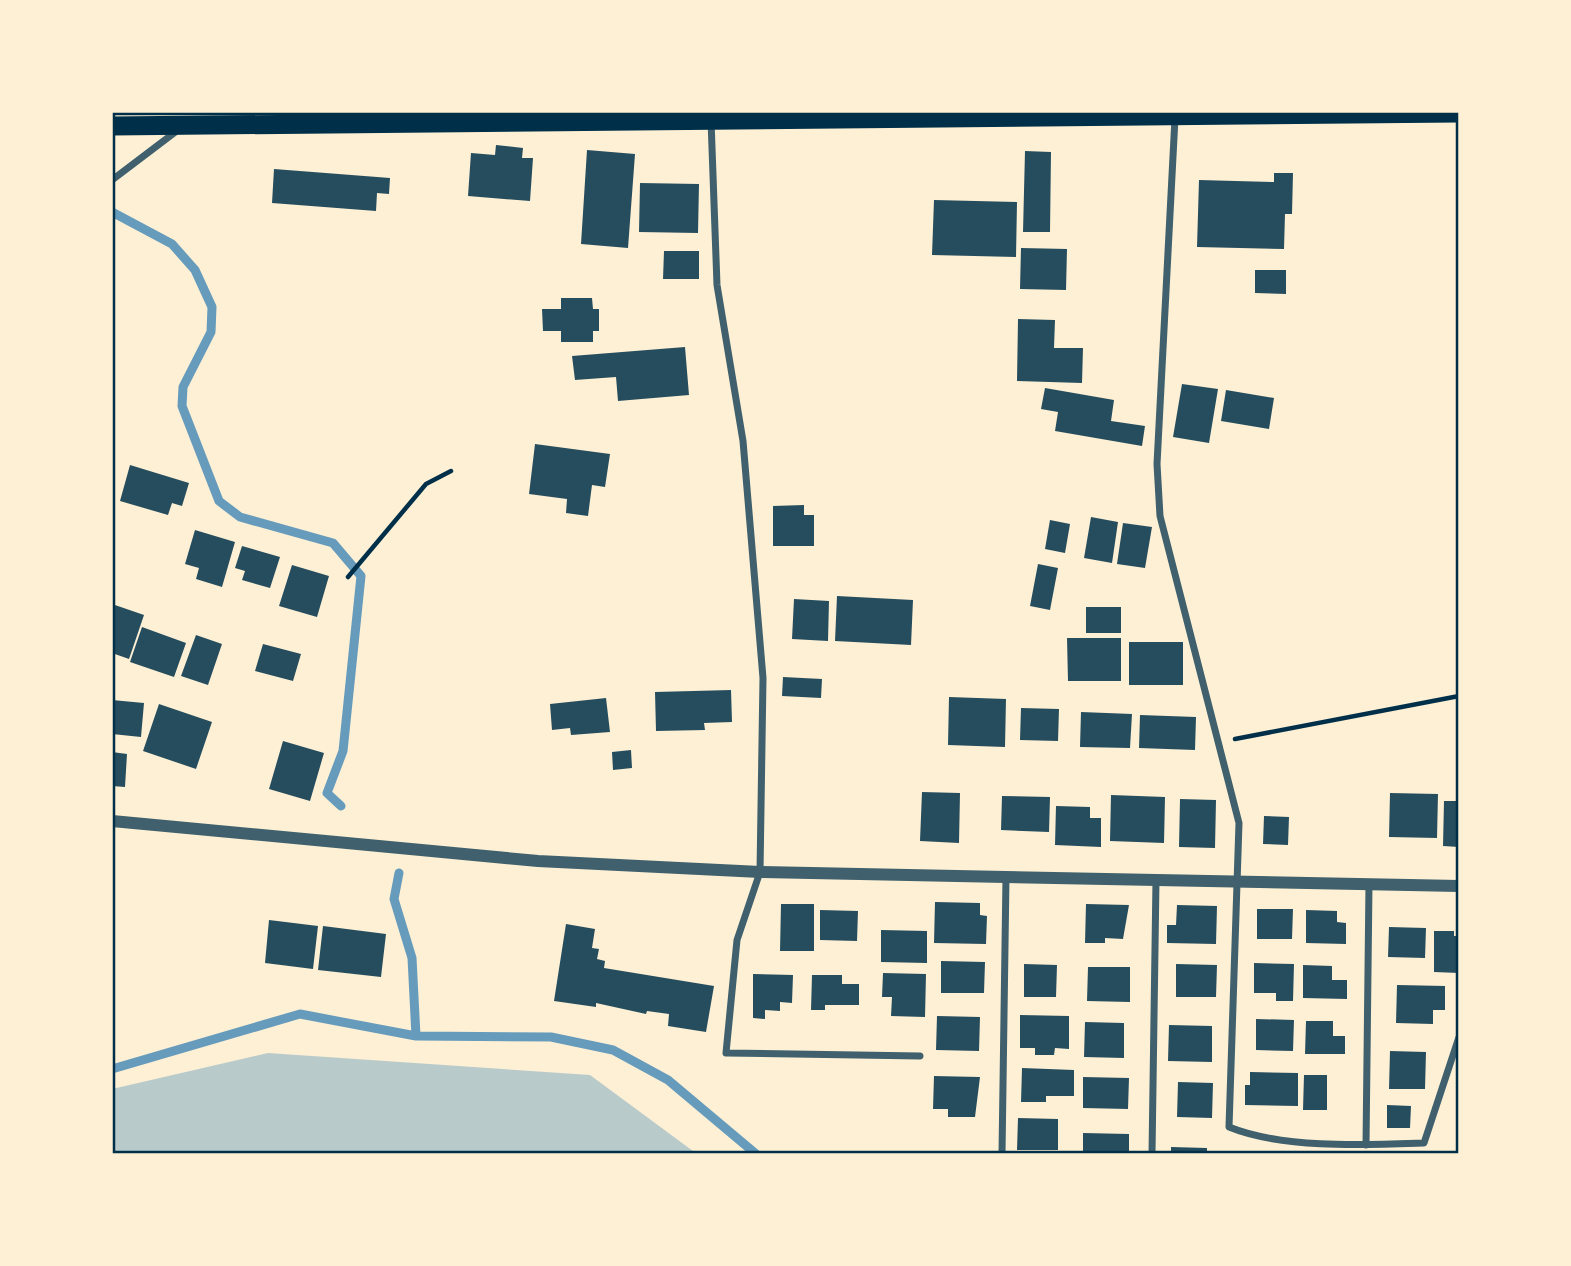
<svg xmlns="http://www.w3.org/2000/svg" width="1571" height="1266" font-family="Barlow,sans-serif">
<style>
.green{fill:#b9caca}
.lines{fill:none;stroke-linecap:round;stroke-linejoin:round}
.stream{stroke:#669bbc;stroke-width:9}
.building{fill:#264d5e}
.path{stroke:#003049;stroke-width:4.5}
.minor{stroke:#3f606c;stroke-width:7}
.tertiary{stroke:#3f606c;stroke-width:12}
.trunk{stroke:#003049;stroke-width:19}
.neatline{fill:none;stroke:#003049;stroke-width:2.5}
</style>
<rect width="100%" height="100%" fill="#fdf0d5"/>
<path class="green" d="M268,1053L590,1075L697,1154H112V1089Z"/>
<g class="lines">
<path class="stream" d="M112,212L172,244L195,270L212,307L211,332L183,387L182,406L219,501L240,517L333,543L361,576L343,751L327,793L341,806
M399,873L394,899L412,958L416,1036
M112,1069L300,1014L416,1036L551,1037L613,1050L668,1080L756,1154"/>
</g>
<path class="building" d="M496,145L523,148L522,158H533L530,201L468,196L471,153L495,155Z
M587,150L635,154L628,248L581,244Z
M1025,151L1051,152L1050,232H1023Z
M274,169L390,178L389,194L377,193L376,211L272,203Z
M1274,173H1293L1292,214H1285L1284,249L1197,247L1199,180L1274,182Z
M640,183L699,184L698,233L639,232Z
M934,200L1017,202L1016,257L932,255Z
M1021,248L1067,249L1066,290L1020,289Z
M664,251H699V279H663Z
M1255,270H1286V294L1255,293Z
M561,298H592L593,309H599V331H593V342H561V331H543L542,309H561Z
M1018,319L1055,320L1054,348H1083L1082,383L1017,381Z
M685,347L689,395L618,401L616,377L575,380L572,356Z
M1182,384L1218,389L1209,443L1173,437Z
M1045,388L1114,400L1111,421L1145,426L1142,446L1055,431L1058,412L1041,409Z
M1226,390L1274,398L1269,429L1221,421Z
M535,444L610,454L605,487L592,485L588,516L566,513L567,499L529,494Z
M130,465L189,483L182,506L172,503L168,515L120,501Z
M804,505V515H814V546H773V506Z
M1091,517L1118,522L1112,563L1084,558Z
M1050,520L1070,524L1065,553L1045,549Z
M1123,523L1152,527L1145,568L1117,564Z
M195,530L235,542L222,587L196,579L199,568L185,564Z
M242,546L280,557L270,588L242,580L245,571L235,568Z
M1038,564L1058,568L1050,610L1030,606Z
M292,565L329,576L317,617L279,606Z
M837,596L913,600L911,645L835,641Z
M794,599L829,601L828,641L792,639Z
M112,604L144,615L129,659L112,653Z
M1086,607H1121V633H1086Z
M142,627L186,643L174,677L130,662Z
M196,635L222,644L208,685L181,676Z
M1067,638H1121V681H1068Z
M1129,642H1183V685H1129Z
M263,644L301,654L293,681L255,671Z
M783,677L822,679L821,698L782,696Z
M731,690L732,722L704,723L705,730L656,731L655,692Z
M949,697L1006,699L1005,747L948,745Z
M606,698L610,732L571,735L570,728L552,730L550,704Z
M112,700L144,703L141,737L112,734Z
M159,704L212,722L196,769L143,751Z
M1021,708L1059,709L1058,741L1020,740Z
M1081,712L1132,714L1130,748L1080,747Z
M1140,715L1196,717L1195,750L1139,748Z
M283,741L324,753L310,801L269,789Z
M631,750L632,768L613,770L612,752Z
M112,752L127,754L125,787L112,786Z
M922,792L960,793L959,843L920,841Z
M1390,793L1438,794L1437,838L1389,837Z
M1111,795L1165,797L1164,843L1110,841Z
M1002,796L1050,797L1049,832L1001,830Z
M1180,799L1216,800L1215,848L1179,847Z
M1444,801H1459V847L1443,846Z
M1056,806L1090,807V818H1101V847L1055,845Z
M1264,816L1289,817L1288,845L1263,844Z
M935,902L980,903V915L987,916L986,944L934,943Z
M781,904H814V951H780Z
M1086,904L1129,905L1123,939L1105,938V943H1085Z
M1177,905L1217,906L1216,944L1167,943V925H1176Z
M1257,909H1293L1292,939H1257Z
M820,910L858,911L857,941L820,940Z
M1306,910L1337,911V922L1346,923V944L1306,943Z
M269,920L318,926L313,969L265,963Z
M566,924L595,929L592,948L599,949L597,959L605,961L604,968L714,986L706,1032L668,1026L669,1014L647,1011L646,1014L596,1003V1007L554,1001Z
M323,926L386,934L381,977L318,970Z
M1389,927L1426,928L1425,958L1388,957Z
M881,930L927,931V963L881,962Z
M1434,931H1454V936H1459V973L1434,972Z
M941,961L985,962L984,993H941Z
M1254,963L1294,964L1293,1001H1276V993H1254Z
M1024,964L1057,965L1056,997H1024Z
M1176,964L1217,965L1216,997H1176Z
M1303,965L1332,966V980H1347V999L1303,998Z
M1088,967H1130V1002L1087,1001Z
M883,973L926,974L925,1017L891,1016L892,997H882Z
M753,974L793,975L792,1003L780,1002V1011L765,1010V1019L753,1018Z
M812,975H842V984H859V1005H825V1010H811Z
M1397,985L1445,986V1010H1433V1024L1396,1023Z
M1020,1015L1069,1016V1049L1055,1048L1054,1055H1035V1048H1020Z
M937,1016L980,1017L979,1051L936,1050Z
M1256,1019L1294,1020L1293,1051L1256,1050Z
M1306,1021H1333V1036H1345V1054H1305Z
M1085,1022L1124,1023V1058L1084,1057Z
M1169,1025L1212,1026V1062L1168,1061Z
M1390,1051L1426,1052L1425,1089H1389Z
M1022,1068L1074,1070V1096H1046V1102H1021Z
M1250,1072L1298,1073V1106L1245,1105V1085H1250Z
M1304,1075H1327V1110H1303Z
M934,1076L980,1077L975,1117H948V1109H933Z
M1083,1077L1129,1078L1128,1109L1083,1108Z
M1178,1082L1213,1083L1212,1118L1177,1117Z
M1387,1105L1411,1106L1410,1128H1387Z
M1018,1118L1058,1119V1150H1017Z
M1083,1133L1129,1134V1154H1083Z
M1171,1147L1207,1148V1154H1171Z"/>
<g class="lines">
<path class="path" d="M348,577L426,484L451,471
M1235,739L1459,696"/>
<path class="minor" d="M1175,118L1157,464L1160,516L1239,823L1229,1127C1283,1149 1366,1145 1424,1143L1459,1037
M711,120L717,285L743,441L763,678L760,872L737,940L726,1053L920,1056
M112,180L178,130
M1366,1145L1369,884
M1002,1154L1006,877
M1152,1154L1156,880"/>
<path class="tertiary" d="M112,821L538,861L760,872L1459,886"/>
<path class="trunk" d="M112,126L1459,113"/>
</g>
<rect width="1571" height="1266" fill="none" stroke="#fdf0d5" stroke-width="228"/>
<rect x="114" y="114" width="1343" height="1038" class="neatline"/>
</svg>
